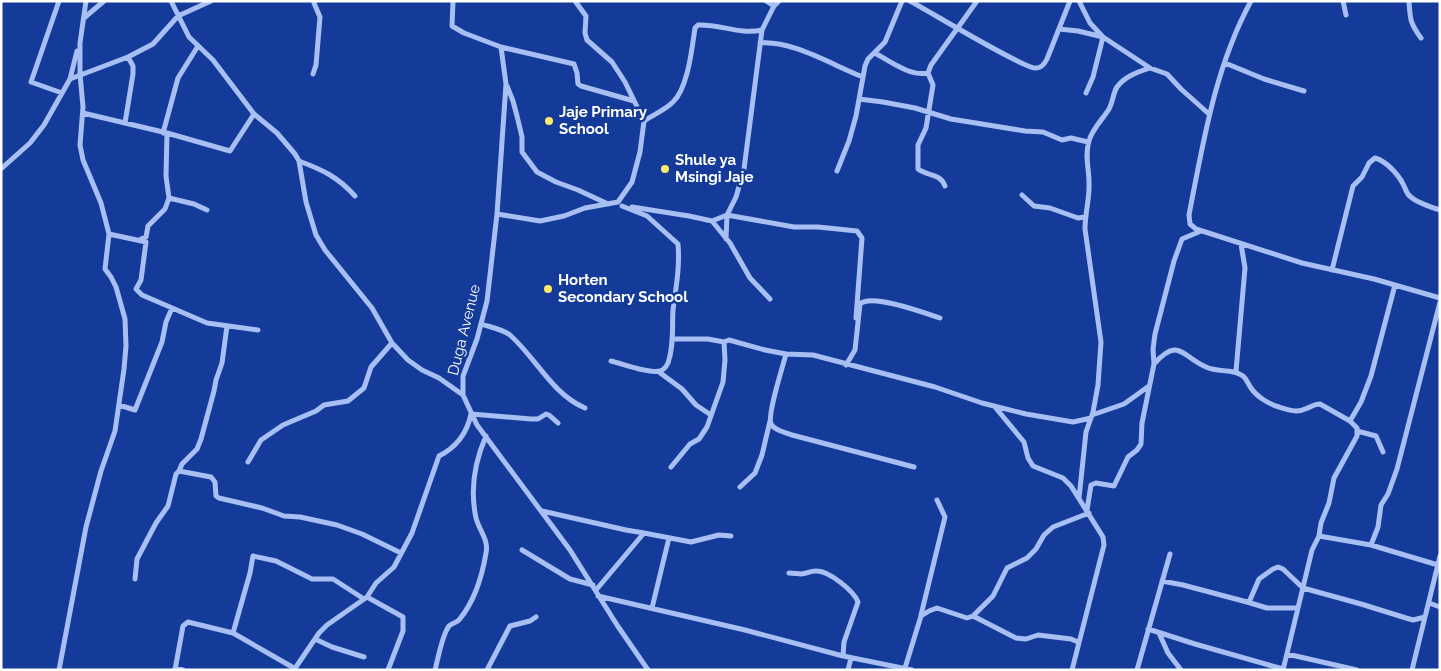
<svg xmlns="http://www.w3.org/2000/svg" width="1441" height="671" font-family="Raleway,sans-serif">
<style>
.lines{fill:none;stroke-linecap:round;stroke-linejoin:round}
.street{stroke:#a8bff3;stroke-width:5}
.poi-dot{fill:#ffea69;stroke:#143b99;stroke-width:2}
.labels{text-anchor:middle;stroke-width:5;stroke-linejoin:round;paint-order:stroke}
.poi-label{font-size:15px;font-weight:bold;fill:#fff;stroke:#143b99;text-anchor:start}
.street-label{font-size:15px;fill:#fff;stroke:#143b99}
</style>
<rect width="100%" height="100%" fill="#143b99"/>
<g class="lines">
<path class="street" d="M59,1L31,82L62,93
M171,1L189,37L213,60L254,114L277,133L295,154L299,161L306,202L316,235L325,250L372,308L392,343L408,360L422,370L439,378L463,395
M453,1L452,26L464,33L501,47L506,84L497,214L487,301L477,339L463,376V395L477,425L570,550L617,625L648,670
M766,1L774,6
M910,1C927,10 1026,70 1036,68C1042,68 1045,63 1047,59L1070,1
M1079,1L1090,23L1103,37L1150,68L1167,74L1181,89L1209,114
M1251,1C1215,67 1203,143 1189,215L1190,224L1196,229L1302,263L1374,279L1440,298
M1343,1L1346,15
M1409,1C1410,19 1410,23 1421,38
M84,18L104,1
M1059,29L1078,31L1103,37L1093,77L1086,93
M760,43C792,40 832,65 863,77
M501,47L574,64L577,73L578,84L581,86L634,101
M875,53C889,61 911,77 928,73L931,65L977,1
M1225,63L1264,79L1304,91
M928,73L933,85L926,128L918,145V169C927,176 940,173 945,186
M313,74L316,65L320,17L314,3L315,1
M70,79L128,57L153,44L178,16L211,1
M507,86L513,101L517,116L522,137V152L537,172L556,182L578,190L608,204
M859,99L883,102L915,108L951,119L1025,131L1043,132L1062,140L1071,138L1088,142
M83,113L167,133L230,151L254,114
M644,121C653,115 665,110 673,102C688,88 692,48 695,28L698,25C720,24 740,35 762,30L774,6L779,1
M125,123L133,74V66L128,57
M163,133L178,78L198,46
M299,161C323,170 338,177 355,196
M1,169L30,143L44,125L70,79L77,51
M837,171L849,141L856,116L865,66L868,59L885,42L902,1
M1022,195L1034,206L1050,208L1078,218L1085,217
M169,198L194,204L207,210
M632,207L689,216L712,221L730,243L750,278L770,299
M497,214L540,221L564,216L585,208L618,202L632,182L640,152L644,121L625,82L612,62L587,40L585,33L586,16L575,1
M712,221L727,215L736,197L744,169L762,30
M109,234L146,242L141,280L136,289L142,295L207,323L258,330
M141,239L146,237L148,226L165,209L169,198L166,176L167,133
M726,239L727,215L794,227H818L857,231L862,238L856,318
M1332,270L1353,186L1362,177L1369,163L1375,158C1386,161 1398,174 1403,184C1406,189 1406,194 1411,197C1416,202 1433,208 1440,210
M481,324C490,327 502,329 510,335C536,358 552,394 585,408
M672,339H708L724,342L729,340L765,350L786,354L813,355L935,387L982,403L1026,414L1073,422L1091,418
M786,354C783,366 767,415 771,424C775,431 785,432 792,435L914,467
M611,361C623,364 650,374 660,371C664,370 666,367 668,363C674,346 672,327 673,310C676,287 680,267 678,244L647,216L622,206
M1154,364C1179,336 1182,357 1206,367C1218,373 1232,368 1243,376C1247,379 1248,384 1251,388C1257,397 1269,404 1279,407C1288,410 1297,413 1305,409C1311,407 1314,404 1320,404L1350,421
M846,365L855,350L860,304C871,293 925,313 940,318
M1236,371L1245,268L1241,244
M659,372L682,389L696,405L711,415
M119,405L135,410L162,342L166,322L172,308
M995,407L1024,442L1028,458L1033,466L1063,478L1071,486L1103,537L1104,545L1072,670
M1092,415L1124,404L1149,386
M1357,431L1376,436L1383,452
M248,462L261,440L283,425L316,411L324,405L348,401L364,388L371,367L392,343
M671,467L690,444L699,439L707,427L723,382L725,360L724,342
M179,471L182,464L197,449L201,439L214,391L216,380L222,363L227,326
M740,487L755,473L762,455L770,421
M1079,498L1086,432L1093,412L1098,385L1101,342L1085,229C1085,214 1089,201 1089,187C1090,171 1084,157 1089,141C1092,129 1103,119 1109,109C1113,102 1113,93 1117,87C1125,76 1138,72 1150,68
M1087,510L1091,485L1096,483L1114,486L1128,457L1137,450L1141,444L1142,423L1154,364L1153,349L1155,334L1174,261L1182,239L1201,231
M542,511L626,530L644,533
M1319,536L1371,545L1438,565
M1371,545L1378,527L1381,505L1388,494L1397,469L1440,302
M522,550L570,579L593,585
M789,573C793,573 798,574 801,574C807,574 811,570 817,571C829,571 854,591 858,602L844,642L843,656
M135,579L137,559L156,523L168,506L176,474L179,471L211,477L215,482L216,496L219,498L262,508L284,516L300,517L337,525L362,534L401,553
M1162,581L1183,585L1247,602L1250,600L1259,579L1273,569L1278,567L1283,569L1303,588L1361,604L1406,618L1413,620L1425,617
M596,590L644,533L691,542L719,535L731,536
M598,596L745,630L843,656L912,670
M367,597L403,617V631L388,670
M1247,602L1267,608H1298
M1429,603L1440,607
M652,608L669,538
M921,615L945,517L937,500
M973,616L1016,638L1026,639L1038,635L1071,639L1078,642
M1148,629L1195,644L1283,669
M233,633L250,573L253,556L276,561L312,579H333L364,599
M1159,633L1168,653L1181,670
M315,639L332,647L364,657
M1287,654L1357,670
M175,668L183,670
M905,668L921,616L929,611L937,608L967,618L973,616L993,596L1007,568L1027,558L1036,549L1044,535L1053,527L1089,513
M59,670L86,527L101,471L115,431L124,369L126,346L125,319L116,287L111,277L105,269L109,234L101,203L83,160L80,145L83,107L80,74V43L86,1
M175,670L183,626L188,622L233,633L294,668
M294,670L319,633L327,625L367,597L376,583L394,567L412,533L439,456C457,447 467,433 471,414L531,419H538L546,414L549,415L558,423
M435,670C438,659 442,635 449,626C452,623 456,623 459,620C474,602 482,577 486,553C489,540 479,530 476,518C470,490 475,461 486,436
M487,670L510,626L530,621L536,617
M848,670L851,658
M1137,670L1170,554
M1283,670L1312,550L1319,536L1321,523L1329,503L1334,478L1357,436V428L1350,421L1361,402L1371,376L1395,285
M1412,670L1440,556"/>
</g>
<g class="poi-dot">
<circle cx="549" cy="121" r="5"/>
<circle cx="665" cy="169" r="5"/>
<circle cx="548" cy="289" r="5"/>
</g>
<g class="labels">
<g class="poi-label">
<text x="559" y="117">Jaje Primary<tspan x="559" dy="17">School</tspan></text>
<text x="675" y="165">Shule ya<tspan x="675" dy="17">Msingi Jaje</tspan></text>
<text x="558" y="285">Horten<tspan x="558" dy="17">Secondary School</tspan></text>
</g>
<g class="street-label">
<text transform="translate(464 330) rotate(-76)" y="5">Duga Avenue</text>
</g>
</g>
<rect width="1441" height="671" fill="none" stroke="#ffffff" stroke-width="5"/>
</svg>
